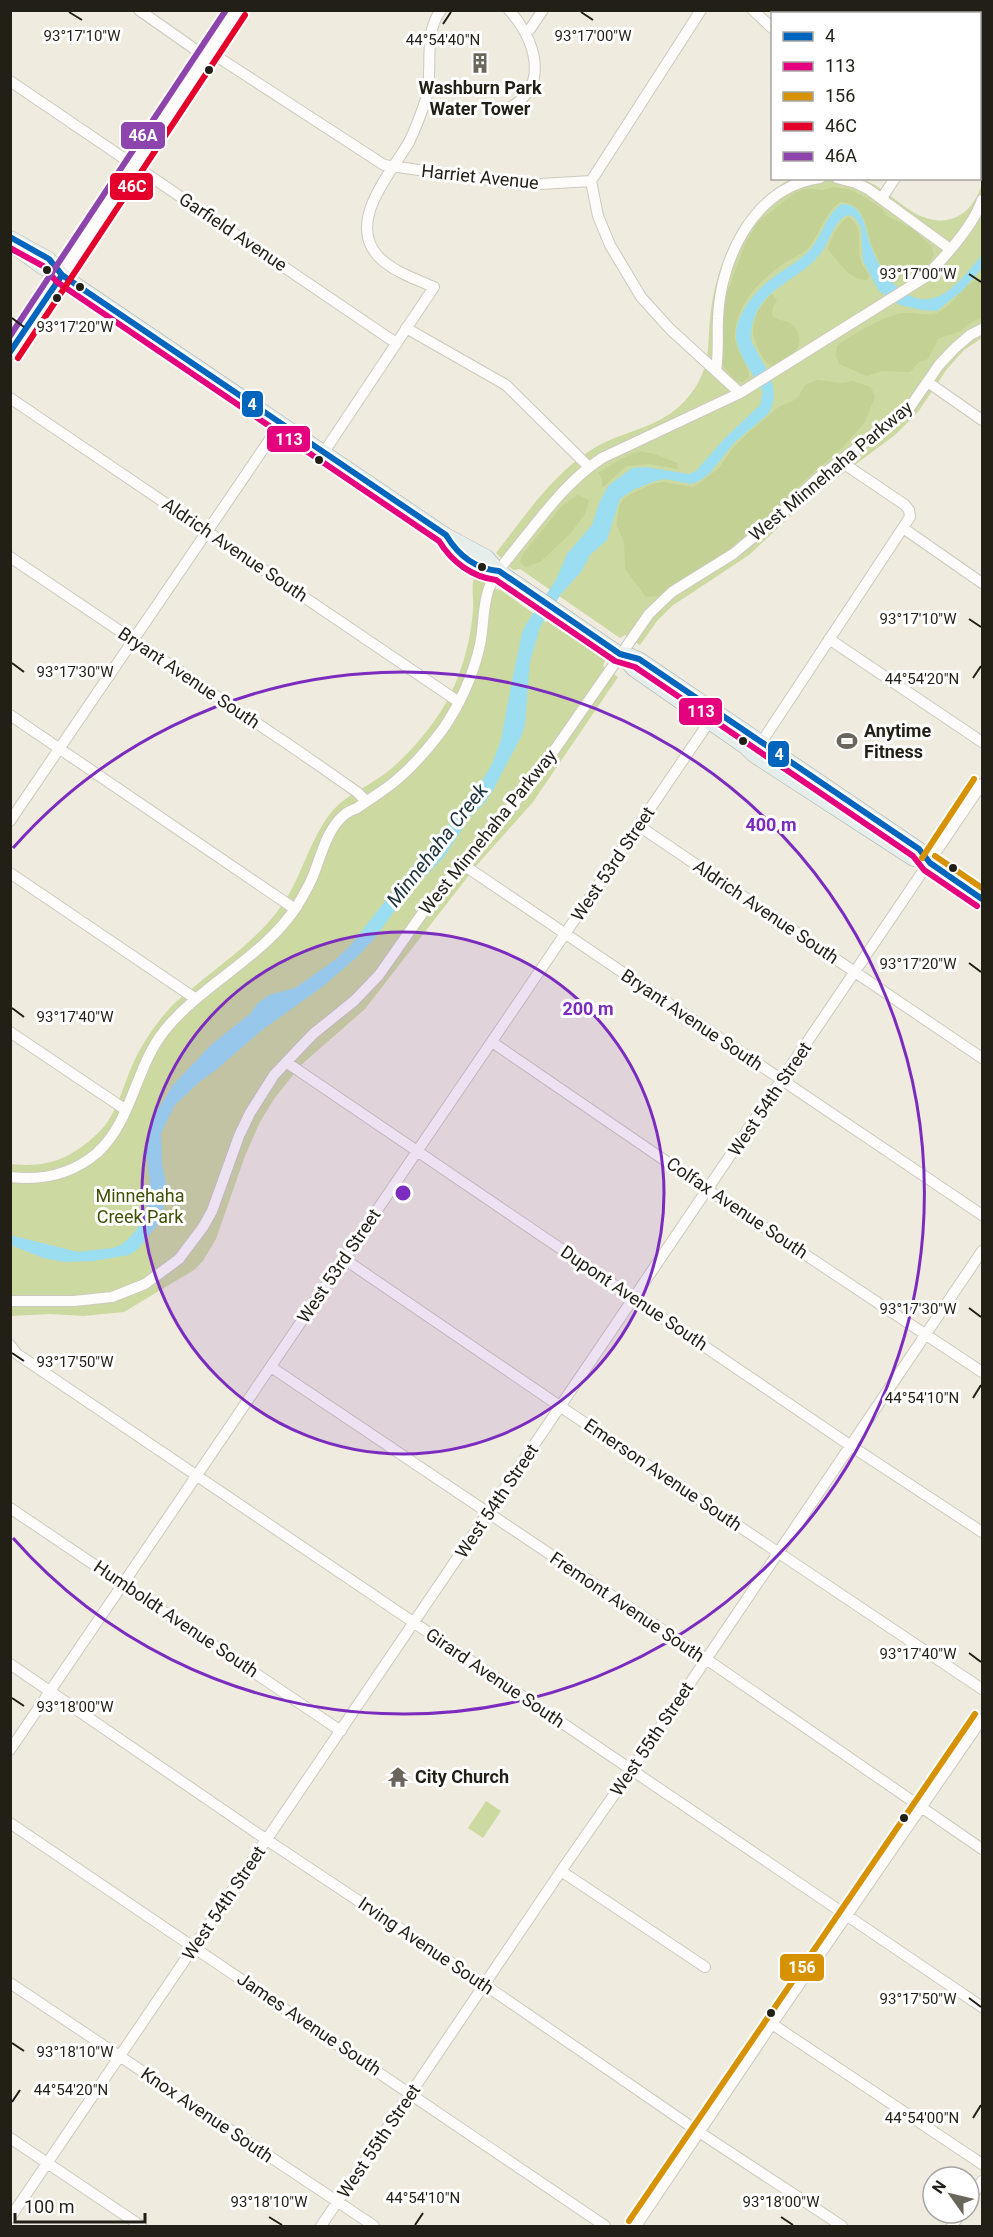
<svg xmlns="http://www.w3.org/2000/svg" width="993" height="2237" font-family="Roboto,sans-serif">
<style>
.green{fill:#ccd9a0}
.forest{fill:#c3d194}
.water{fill:#9bdef2}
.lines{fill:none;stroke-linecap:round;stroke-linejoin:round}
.minor-casing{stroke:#cdc9bf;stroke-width:12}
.major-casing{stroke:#a5b0ab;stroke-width:15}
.minor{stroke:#fdfcfa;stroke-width:10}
.major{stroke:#e6eeec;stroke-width:14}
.bus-1-casing{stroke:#fff;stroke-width:10}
.bus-2-casing{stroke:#fff;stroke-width:10}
.bus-3-casing{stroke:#fff;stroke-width:10}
.bus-4-casing{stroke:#fff;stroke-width:10}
.bus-5-casing{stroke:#fff;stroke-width:10}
.bus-1{stroke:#0065bd;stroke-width:6}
.bus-2{stroke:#e5007d;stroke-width:6}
.bus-3{stroke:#d79203;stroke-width:6}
.bus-4{stroke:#e4002b;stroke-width:6}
.bus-5{stroke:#8e44ad;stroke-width:6}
.ticks{fill:none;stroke:#221f16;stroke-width:2}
.ring{fill:none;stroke:#7b2cbf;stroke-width:3}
.bus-dot{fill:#221f16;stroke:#fff;stroke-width:2}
.labels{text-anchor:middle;stroke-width:6;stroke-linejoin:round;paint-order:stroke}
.poi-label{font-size:18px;font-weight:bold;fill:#221f16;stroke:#fff;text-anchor:start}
.street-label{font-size:18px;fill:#221f16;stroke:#fff}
.park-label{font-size:18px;fill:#3f5003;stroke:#fff}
.water-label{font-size:20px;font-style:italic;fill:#1d343c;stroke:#fff}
.ticks-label{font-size:15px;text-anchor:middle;fill:#221f16;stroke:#fff;stroke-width:6;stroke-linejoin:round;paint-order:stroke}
.centre{fill:#7b2cbf;stroke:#fff;stroke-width:3}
.ring-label{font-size:18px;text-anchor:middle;font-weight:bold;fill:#7b2cbf;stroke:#fff;stroke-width:6;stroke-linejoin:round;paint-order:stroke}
.line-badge{stroke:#fff;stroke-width:2}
.badge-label{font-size:16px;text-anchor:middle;font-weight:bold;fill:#fff}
</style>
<rect width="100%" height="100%" fill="#efebde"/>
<path class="green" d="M790,179C806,179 851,175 864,180C886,188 901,208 923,217C952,228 974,212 982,183V338L964,350L947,369L918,412L895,435L810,498L749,555L672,606L657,621L640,645L625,635L620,638L520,569L513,570L496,553C524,517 552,475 591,450C629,426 666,431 695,388C712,362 707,339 711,310C718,257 743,206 790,179Z
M476,574C485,580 488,589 501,590L545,622L547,621L605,660L603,666L618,677L533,802L476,866L365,1009L301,1065L274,1099L260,1122L245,1156L216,1239L203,1261L194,1270L124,1312L83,1316L50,1314L11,1316V1164C48,1168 70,1159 97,1134C116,1117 122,1089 132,1066C141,1045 154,1026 169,1009C178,999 190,991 200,982C227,960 256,939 277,912C302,881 308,839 334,809C349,793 369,786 386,773C408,755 428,732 443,708C460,680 471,642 473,609C474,597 470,584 476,574Z
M486,1801L501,1811L483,1838L468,1828Z"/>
<path class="forest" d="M833,187L849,189L861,195L881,208L887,216L913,229L931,246L934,254L929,264L920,268L914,264H909L898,281H893C885,271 878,260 873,248C865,229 867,203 840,202C825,213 820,233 809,247C803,254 794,257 786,262C762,278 739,301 735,330C732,349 750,362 749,377L743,382L736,381L722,365L724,309L727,293L745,244L758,222L796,192L805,189L823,190Z
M849,217C864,228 857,242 860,258C861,264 866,269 869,275L867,280C848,280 840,262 828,250C830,239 839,222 849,217Z
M982,278V317L970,323L961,331L939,338L928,359L919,362L910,372L882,371L867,376L839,364L836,356L837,346C852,334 884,316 903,313C916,311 927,318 939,312C955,304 965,281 982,278Z
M772,294L777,301L773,307L772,315C778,322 787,319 793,325C809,343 792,361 772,366C764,362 762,356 758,348C747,328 756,309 772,294Z
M817,380L842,383L852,381L871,387L875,397L865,422L843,447L806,479L760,524L727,551L674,584L659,596L646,597L625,569L624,543L617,525L619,506L625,497L652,484L663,482L694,487L719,468L732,449L748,433L780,406L791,402L798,397L805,385Z
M640,451L654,454L677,463L678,469L649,464L626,466L602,488V478L598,473L623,458Z
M577,495L589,500L585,514L570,534L540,562L525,567L520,561L523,554L561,507Z"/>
<path class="water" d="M842,204C866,204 865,233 872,249C879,266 889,283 905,293C938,314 962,278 982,255V268L963,290L937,311L922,310L900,305L879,291L863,261L861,228L856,219L850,215C836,216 830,240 823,250C799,285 750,287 751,340C761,363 785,389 768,414L734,443L709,474L699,481L691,484L665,479L655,481L633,490L620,499L607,540L590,555L581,572L561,594L540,627L530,662L525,724L522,735L493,790L485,802L468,820L444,857L404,898L374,939L357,957L322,987L262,1030L217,1069L198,1083L175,1105L161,1133L162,1164L166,1183L163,1212L156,1227L137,1250L129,1255L93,1261L64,1262L43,1258L11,1245L10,1235L78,1252L112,1248L121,1245L131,1236L142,1222L148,1204L150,1181L145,1145L153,1117L173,1085L212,1044L251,1013L257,1004L269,995L295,988L335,960L350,946L418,859L469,803L492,764L501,740L511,686L522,633L526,624L556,580L567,554L592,525L600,501L608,486L632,468L646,467L689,474L696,471L725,438L760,405L763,392C755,376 741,360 737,343C731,319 755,290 774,277C784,269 798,262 808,252C821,239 827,212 842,204Z"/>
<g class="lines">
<g class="minor-casing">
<path id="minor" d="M139,10L206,57
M509,10C535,39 551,86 509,108
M753,10L772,28
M862,14L864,10
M526,32L530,29L543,10
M210,52L384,165L524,185L591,181
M980,52L982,48
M10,81L396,343
M837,178L856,183L868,189L950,249
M591,181L598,216L610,245L641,297L670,329L740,393
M591,181L701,10
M882,198L895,178
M62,275L237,10
M406,328L506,385L589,467
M716,370C719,352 717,336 718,319C720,259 754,187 820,178
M929,383L982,420
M10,398L459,702
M324,452L434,287C415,279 392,271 378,256C346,221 392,172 409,142C416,128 421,114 426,99C434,72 422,35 441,10
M903,528L982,583
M10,557L301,753L357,792L366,801
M829,639L982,742
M10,715L295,909
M753,755L910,517L909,510L905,505L840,461
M10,821L281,423
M639,826L982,1058
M462,864L982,1215
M10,873L196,999
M10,1032L126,1110
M492,1042L708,1190L982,1372
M286,1062L851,1446L982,1532
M10,1177C42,1181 72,1174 97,1153C133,1120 135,1067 165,1030C203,983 264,957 297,906C303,896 309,886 313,876C321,856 327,829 344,815C347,812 353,810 357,808C368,801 379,793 389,786C409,771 428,749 443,729C460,704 472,678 479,649C484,631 482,610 488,591C493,575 507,560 517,547C543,515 567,481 602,458L740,393L924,278C944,258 973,227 982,200
M344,1259L561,1407L982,1689
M10,1301H74L112,1297L145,1284L179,1259L203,1227L212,1211L239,1136L250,1113L274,1075L313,1034L354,1001L379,975L431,901L506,814L551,755L649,614L672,592L733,554L766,527L817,479L910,407L939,365L954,349L970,335L982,329
M10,1345L17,1354L982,2007
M271,1367L706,1659L982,1849
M10,1508L341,1731
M10,1664L267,1840L485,1985L699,2132L842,2226
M10,1750L709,722
M10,1823L605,2226
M561,1871L705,1967
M10,1983L374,2226
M772,2024L982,2164
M10,2138L141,2226
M969,2201L982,2181
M10,2218L982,784
M321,2226L561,1871L632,1769L982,1251
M636,2226L772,2024L982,1719
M952,2226L961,2213"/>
</g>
<g class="major-casing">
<path id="major" d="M11,238L49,259L62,275
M10,244L43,268L62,275L446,535L487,557L499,571L620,654L633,669L745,747L753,755L913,859L930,863
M10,353L62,275
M446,535C456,554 477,571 499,571
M620,654L629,655L639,659L919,849L930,863L982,899"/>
</g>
<use href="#minor" class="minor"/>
<use href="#major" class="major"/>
<g class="bus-1-casing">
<path id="bus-1" d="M10,237L49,259L62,275L446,535C458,555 475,569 499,571L620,654L639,659L919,849L930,863L982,899
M10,352L62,275"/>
</g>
<g class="bus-2-casing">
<path id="bus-2" d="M10,248L43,266L57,282L439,541C452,562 472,577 496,580L615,661L635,667L913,856L924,870L977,906"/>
</g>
<g class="bus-3-casing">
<path id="bus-3" d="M935,856L982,888
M922,858L974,779
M629,2221L975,1714"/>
</g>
<g class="bus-4-casing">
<path id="bus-4" d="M18,358L245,15"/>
</g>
<g class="bus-5-casing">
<path id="bus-5" d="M10,336L226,10"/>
</g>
<use href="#bus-1" class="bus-1"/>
<use href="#bus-2" class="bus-2"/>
<use href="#bus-3" class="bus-3"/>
<use href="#bus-4" class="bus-4"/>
<use href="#bus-5" class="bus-5"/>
</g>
<path class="ticks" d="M69,12L82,20M581,12L593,20M443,24L451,12M969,274L981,282M12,318L24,327M969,619L981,627M12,663L24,672M973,678L981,666M969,963L981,972M12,1008L24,1017M969,1308L981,1317M12,1353L24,1361M973,1398L981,1385M969,1653L981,1662M12,1698L24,1706M969,1998L981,2007M12,2043L24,2051M12,2102L20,2090M973,2118L981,2105M269,2217L282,2225M781,2217L793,2225M415,2225L423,2213"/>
<circle cx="403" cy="1193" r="261" fill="#7b2cbf" fill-opacity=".12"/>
<g class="ring">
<circle cx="403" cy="1193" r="261"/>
<path d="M13 848A521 521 0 1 1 13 1538"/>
</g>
<defs>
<g id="building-bare" transform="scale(1.62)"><path d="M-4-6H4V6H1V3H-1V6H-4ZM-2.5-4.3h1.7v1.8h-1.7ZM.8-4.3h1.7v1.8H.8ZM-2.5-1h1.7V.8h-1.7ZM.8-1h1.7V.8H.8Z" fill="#6a665c" stroke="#fff" stroke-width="2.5" paint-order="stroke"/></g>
<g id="stadium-bare" transform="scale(1.62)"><path d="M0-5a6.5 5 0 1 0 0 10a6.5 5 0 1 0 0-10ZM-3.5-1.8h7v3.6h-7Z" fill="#6a665c" stroke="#fff" stroke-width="2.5" paint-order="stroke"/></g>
<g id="temple-bare" transform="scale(1.62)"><path d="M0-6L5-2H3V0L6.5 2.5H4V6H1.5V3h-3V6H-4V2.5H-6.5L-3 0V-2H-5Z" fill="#6a665c" stroke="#fff" stroke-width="2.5" paint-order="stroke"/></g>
</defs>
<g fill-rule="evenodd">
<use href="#building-bare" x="480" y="63"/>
<use href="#stadium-bare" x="847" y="741"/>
<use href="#temple-bare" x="398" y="1777"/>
</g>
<g class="bus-dot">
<circle cx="209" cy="70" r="5"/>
<circle cx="47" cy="270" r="5"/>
<circle cx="80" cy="287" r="5"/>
<circle cx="57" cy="298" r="5"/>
<circle cx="319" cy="460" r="5"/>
<circle cx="482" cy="567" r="5"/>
<circle cx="743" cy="741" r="5"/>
<circle cx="953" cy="868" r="5"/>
<circle cx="904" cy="1818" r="5"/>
<circle cx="771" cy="2013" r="5"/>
</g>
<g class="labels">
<g class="poi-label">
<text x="480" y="94" text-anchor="middle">Washburn Park<tspan x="480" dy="21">Water Tower</tspan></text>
<text x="864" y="737">Anytime<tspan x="864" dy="21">Fitness</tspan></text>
<text x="415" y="1783">City Church</text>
</g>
<g class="street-label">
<text transform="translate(480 177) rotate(6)" y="6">Harriet Avenue</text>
<text transform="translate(233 232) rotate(34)" y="6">Garfield Avenue</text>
<text transform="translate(831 471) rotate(-40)" y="6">West Minnehaha Parkway</text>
<text transform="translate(235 550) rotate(34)" y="6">Aldrich Avenue South</text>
<text transform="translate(189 678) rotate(34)" y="6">Bryant Avenue South</text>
<text transform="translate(488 832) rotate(-51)" y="6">West Minnehaha Parkway</text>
<text transform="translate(613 864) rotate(-56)" y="6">West 53rd Street</text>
<text transform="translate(766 912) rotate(34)" y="6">Aldrich Avenue South</text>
<text transform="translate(692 1020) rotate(34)" y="6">Bryant Avenue South</text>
<text transform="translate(770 1099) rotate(-56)" y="6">West 54th Street</text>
<text transform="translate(737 1208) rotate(34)" y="6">Colfax Avenue South</text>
<text transform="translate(339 1266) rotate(-56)" y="6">West 53rd Street</text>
<text transform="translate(634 1298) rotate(34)" y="6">Dupont Avenue South</text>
<text transform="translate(663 1475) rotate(34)" y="6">Emerson Avenue South</text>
<text transform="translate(497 1501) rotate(-56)" y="6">West 54th Street</text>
<text transform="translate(627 1607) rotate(34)" y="6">Fremont Avenue South</text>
<text transform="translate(176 1619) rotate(34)" y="6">Humboldt Avenue South</text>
<text transform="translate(495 1678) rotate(34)" y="6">Girard Avenue South</text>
<text transform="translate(652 1739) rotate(-56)" y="6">West 55th Street</text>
<text transform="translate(224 1903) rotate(-56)" y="6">West 54th Street</text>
<text transform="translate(426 1946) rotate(34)" y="6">Irving Avenue South</text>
<text transform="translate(309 2024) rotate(34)" y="6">James Avenue South</text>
<text transform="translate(207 2115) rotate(34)" y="6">Knox Avenue South</text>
<text transform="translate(379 2141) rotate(-56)" y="6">West 55th Street</text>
</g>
<g class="park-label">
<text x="140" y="1202">Minnehaha<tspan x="140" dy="21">Creek Park</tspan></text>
</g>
<g class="water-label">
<text transform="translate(437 845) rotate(-52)" y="7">Minnehaha Creek</text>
</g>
</g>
<g class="ticks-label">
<text x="82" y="41">93°17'10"W</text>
<text x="593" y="41">93°17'00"W</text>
<text x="443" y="45">44°54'40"N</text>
<text x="918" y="279">93°17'00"W</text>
<text x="75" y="332">93°17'20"W</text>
<text x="918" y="624">93°17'10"W</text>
<text x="75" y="677">93°17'30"W</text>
<text x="922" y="684">44°54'20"N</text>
<text x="918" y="969">93°17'20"W</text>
<text x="75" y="1022">93°17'40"W</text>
<text x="918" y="1314">93°17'30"W</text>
<text x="75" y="1367">93°17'50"W</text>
<text x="922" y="1403">44°54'10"N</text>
<text x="918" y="1659">93°17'40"W</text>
<text x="75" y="1712">93°18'00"W</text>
<text x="918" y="2004">93°17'50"W</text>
<text x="75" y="2057">93°18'10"W</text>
<text x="71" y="2095">44°54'20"N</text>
<text x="922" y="2123">44°54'00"N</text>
<text x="423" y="2203">44°54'10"N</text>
<text x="269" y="2207">93°18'10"W</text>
<text x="781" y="2207">93°18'00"W</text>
</g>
<circle cx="403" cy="1193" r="9" class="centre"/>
<g class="ring-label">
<text x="771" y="831">400 m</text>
<text x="588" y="1015">200 m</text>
</g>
<g class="line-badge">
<rect x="120" y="121" width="46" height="29" rx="6" fill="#8e44ad"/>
<rect x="109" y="172" width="45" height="29" rx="6" fill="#e4002b"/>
<rect x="241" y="390" width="23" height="28" rx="6" fill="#0065bd"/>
<rect x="266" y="425" width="45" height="28" rx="6" fill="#e5007d"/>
<rect x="678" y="697" width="45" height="29" rx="6" fill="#e5007d"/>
<rect x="767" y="740" width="23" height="28" rx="6" fill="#0065bd"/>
<rect x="779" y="1953" width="46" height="29" rx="6" fill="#d79203"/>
</g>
<g class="badge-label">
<text x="143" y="141">46A</text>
<text x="132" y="192">46C</text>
<text x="252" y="410">4</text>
<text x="289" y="445">113</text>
<text x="701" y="717">113</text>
<text x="779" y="760">4</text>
<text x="802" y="1973">156</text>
</g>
<rect width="993" height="2237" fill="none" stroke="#221f16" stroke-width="24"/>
<rect x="771" y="12" width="210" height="168" fill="#ffffff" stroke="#a7a5a2" stroke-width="1.5"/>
<rect x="783" y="32" width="30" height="9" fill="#0065bd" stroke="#a7a5a2" stroke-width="1.5"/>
<text x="825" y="42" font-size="18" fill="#221f16">4</text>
<rect x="783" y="62" width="30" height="9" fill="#e5007d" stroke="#a7a5a2" stroke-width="1.5"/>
<text x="825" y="72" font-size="18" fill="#221f16">113</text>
<rect x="783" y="92" width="30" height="9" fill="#d79203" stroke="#a7a5a2" stroke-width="1.5"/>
<text x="825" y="102" font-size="18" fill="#221f16">156</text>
<rect x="783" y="122" width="30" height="9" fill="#e4002b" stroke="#a7a5a2" stroke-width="1.5"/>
<text x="825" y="132" font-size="18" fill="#221f16">46C</text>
<rect x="783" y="152" width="30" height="9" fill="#8e44ad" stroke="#a7a5a2" stroke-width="1.5"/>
<text x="825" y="162" font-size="18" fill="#221f16">46A</text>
<g transform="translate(951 2195) rotate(304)"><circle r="28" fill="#ffffff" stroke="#a7a5a2" stroke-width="1.5"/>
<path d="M0-4.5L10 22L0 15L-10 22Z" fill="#6a665c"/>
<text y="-9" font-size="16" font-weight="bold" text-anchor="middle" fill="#221f16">N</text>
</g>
<path d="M15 2213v9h130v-9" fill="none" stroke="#221f16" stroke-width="3"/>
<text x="24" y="2213" font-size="18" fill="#221f16" stroke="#ffffff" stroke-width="4.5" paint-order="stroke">100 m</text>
</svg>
